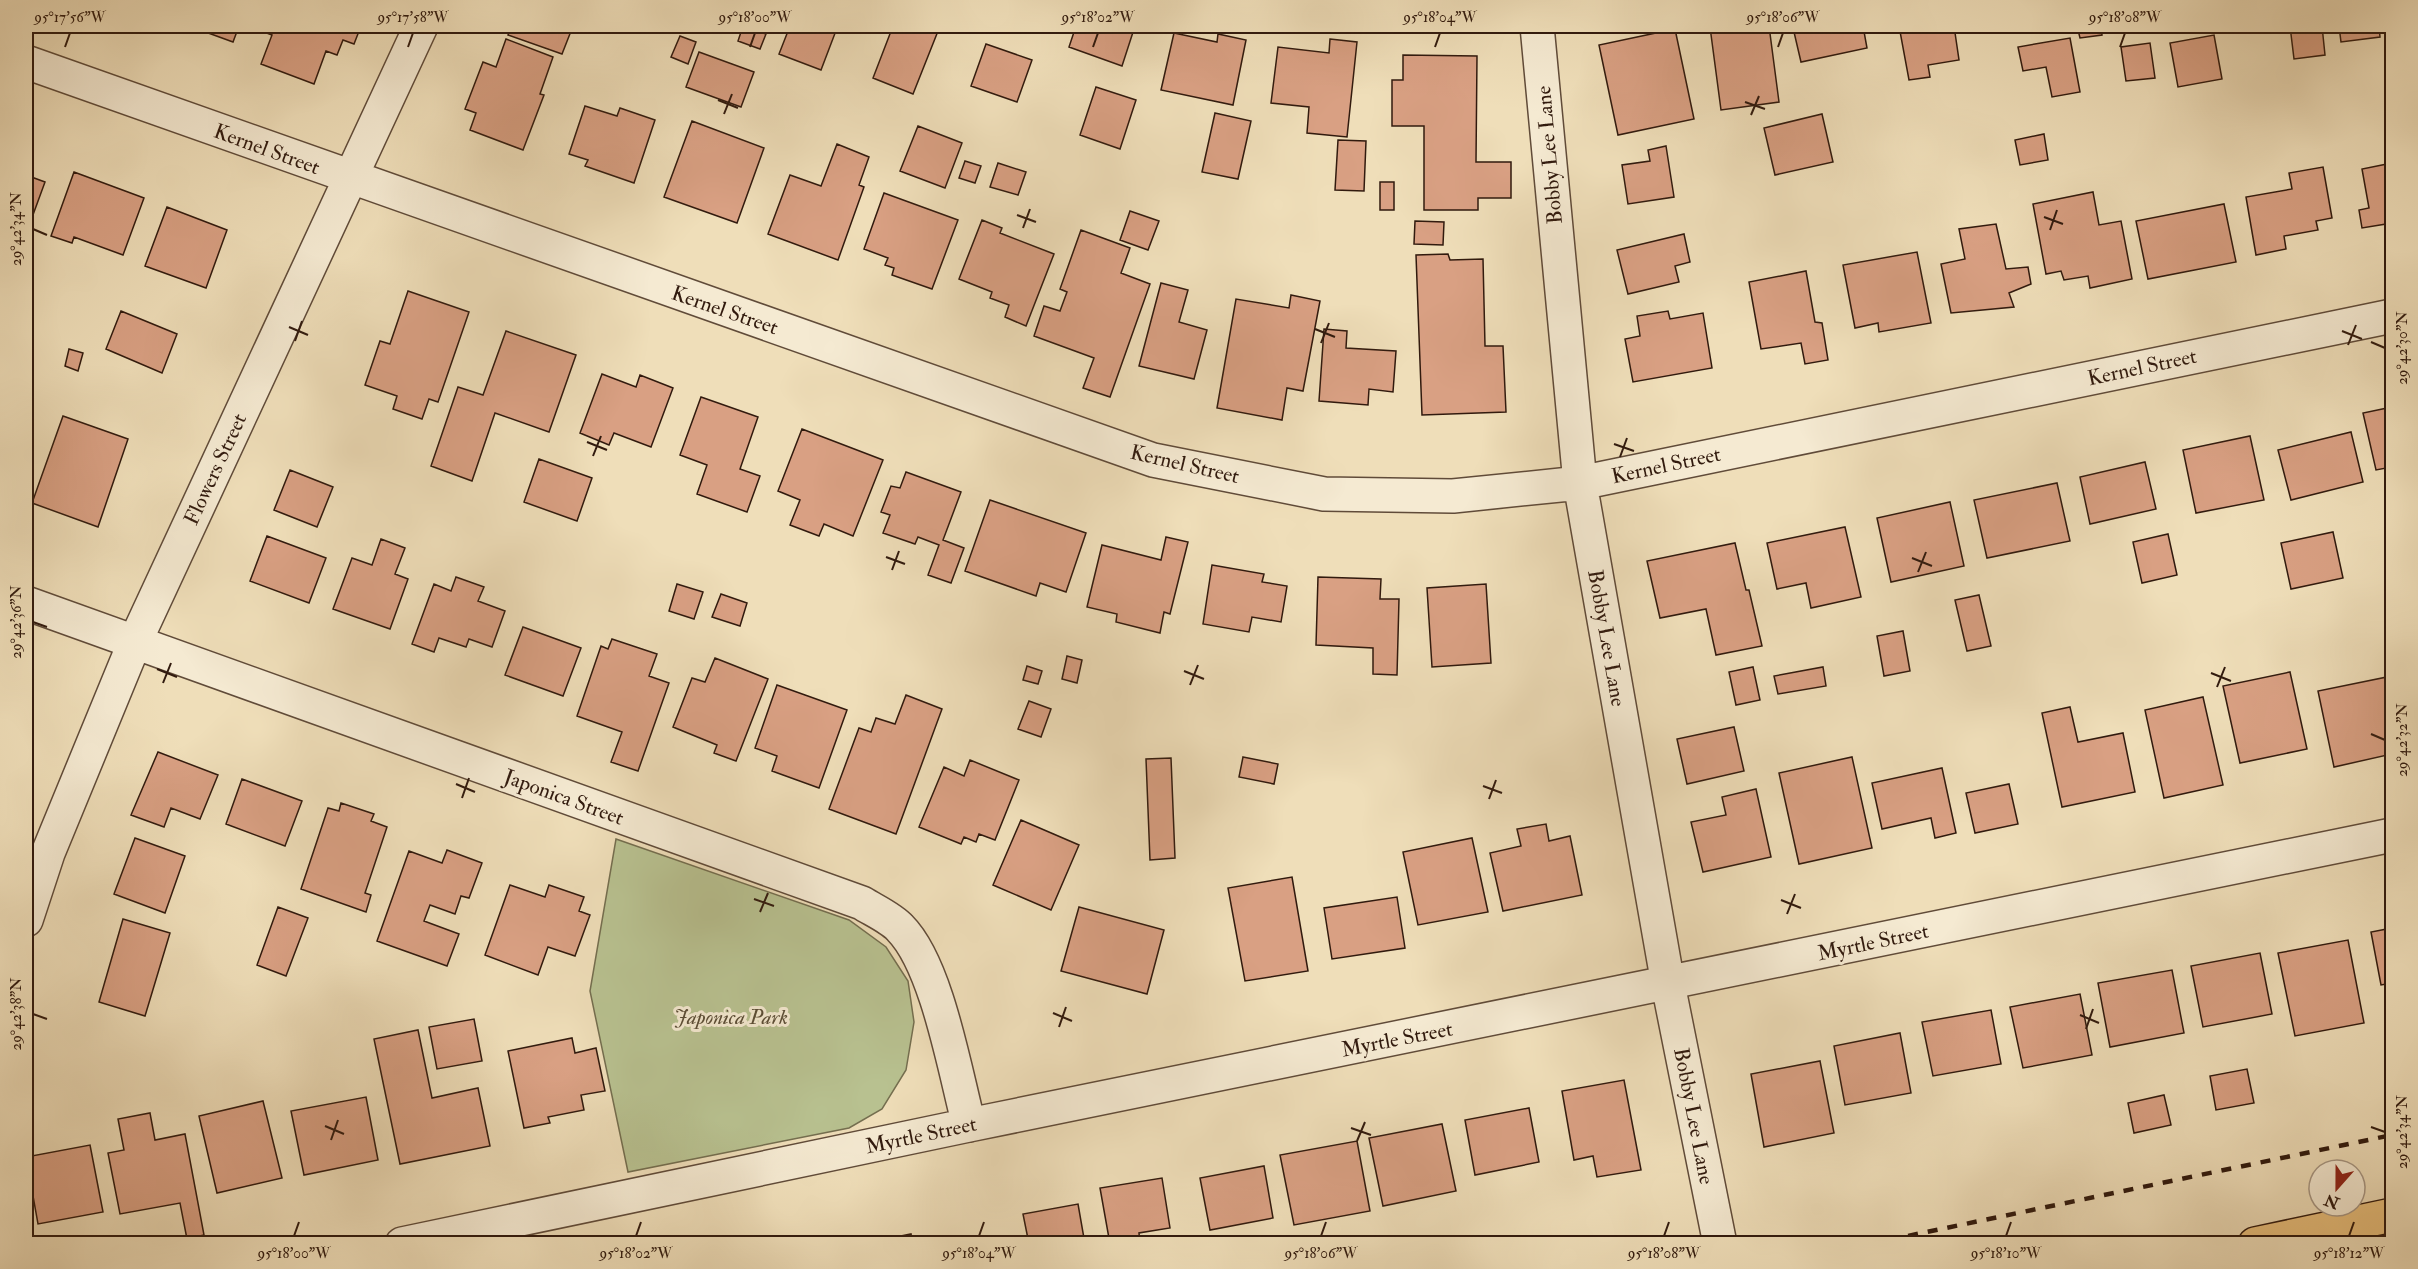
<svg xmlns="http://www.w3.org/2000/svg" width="2418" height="1269" font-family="'IM FELL Double Pica',serif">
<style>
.green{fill:#b8c190;stroke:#746e4f;stroke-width:1.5}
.building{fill:#d9a083;stroke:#311a0e;stroke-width:1.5}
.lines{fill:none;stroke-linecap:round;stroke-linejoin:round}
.minor-casing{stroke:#604b39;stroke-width:36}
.major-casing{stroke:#311a0e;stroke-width:36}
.minor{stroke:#f5ead2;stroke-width:33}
.major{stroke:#e8bf7c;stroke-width:33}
.rail{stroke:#311a0e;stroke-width:4.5;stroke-dasharray:10 10;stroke-linecap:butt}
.ticks{fill:none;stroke:#311a0e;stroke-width:2}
.labels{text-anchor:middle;stroke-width:6;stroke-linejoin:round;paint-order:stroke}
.street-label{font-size:21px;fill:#311a0e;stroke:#f5ead2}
.park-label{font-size:21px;font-style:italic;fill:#5a4c35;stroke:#f5ead2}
.neatline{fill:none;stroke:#311a0e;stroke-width:2}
.ticks-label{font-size:15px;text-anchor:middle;fill:#311a0e}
</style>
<rect width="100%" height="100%" fill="#efdeb9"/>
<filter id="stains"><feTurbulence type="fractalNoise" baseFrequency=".00333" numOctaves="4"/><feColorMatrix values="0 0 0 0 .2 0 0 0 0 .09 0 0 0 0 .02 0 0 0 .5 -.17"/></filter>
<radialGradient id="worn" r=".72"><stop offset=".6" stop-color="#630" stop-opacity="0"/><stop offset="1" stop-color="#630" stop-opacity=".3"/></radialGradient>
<path class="green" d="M616,839L849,920L886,947L908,981L914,1022L906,1070L882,1109L849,1128L628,1172L590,991Z"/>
<path class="building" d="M189,26H239L233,42Z
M266,26H361L354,44L343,40L337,55L326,51L314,84L261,64L272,35L264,32Z
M511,26H573L562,54L508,35Z
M712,26H731L729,32Z
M743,26L766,34L760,49L738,41Z
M790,26H831L837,28L821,70L779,54Z
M893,26H940L913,94L873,78Z
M1076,26H1135L1122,66L1069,47Z
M1724,26H1769L1779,102L1721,110L1710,27Z
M1810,26H1863L1867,48L1801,62L1794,32L1811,28Z
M1899,26H1954L1959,60L1928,65L1930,77L1909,80Z
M1984,26H2010L1985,30Z
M2077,26H2101L2102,35L2080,38Z
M2290,26H2322L2325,55L2294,59Z
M2339,26H2379L2380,37L2341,42Z
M1675,29L1694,119L1618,135L1599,45Z
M1174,33L1217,42L1218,34L1246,40L1233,105L1161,90Z
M2214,35L2222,79L2178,87L2170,43Z
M680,36L696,42L688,64L671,57Z
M2070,38L2080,92L2052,97L2046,67L2023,71L2018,47Z
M506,39L553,57L540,94L544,95L523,150L470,130L476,113L465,109L483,62L496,67Z
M1330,39L1357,42L1347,137L1307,133L1309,107L1271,103L1278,47L1329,53Z
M2150,43L2155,78L2126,81L2121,47Z
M986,44L1032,60L1017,102L971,86Z
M699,52L754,72L741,107L686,87Z
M1403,55L1477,56L1476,162H1511V198H1478V210H1424V126H1392V80H1403Z
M1096,87L1136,100L1120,149L1080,135Z
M585,106L617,116L620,108L655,120L634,183L585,166L588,160L569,154Z
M1215,113L1251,121L1238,179L1202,172Z
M1822,114L1833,162L1775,175L1764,128Z
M692,121L764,148L737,223L664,197Z
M918,126L962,143L945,188L900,171Z
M2044,134L2048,160L2020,165L2015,140Z
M1338,140L1366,141L1364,191L1335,190Z
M837,144L869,157L859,185L864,187L838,260L768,234L790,175L821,186Z
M1666,146L1674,197L1628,204L1622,165L1650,161L1648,150Z
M965,161L981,166L975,183L959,178Z
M998,163L1026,172L1018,195L990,187Z
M2392,163V223L2362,228L2359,210L2369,208L2362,169Z
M2323,167L2332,218L2316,221L2318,230L2284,236L2286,249L2256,255L2246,197L2292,189L2289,173Z
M74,172L144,198L123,255L74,237L72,243L51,236Z
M26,175L45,182L26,234Z
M1380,182H1394V210H1380Z
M2093,192L2099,225L2121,221L2132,279L2090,288L2088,276L2064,280L2061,271L2046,274L2033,204Z
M884,193L958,220L932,289L892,275L894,268L885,265L888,258L864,249Z
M2224,204L2236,262L2148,279L2136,221Z
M167,207L227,230L206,288L145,266Z
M1130,211L1159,221L1148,250L1120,240Z
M982,220L1002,228L1000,233L1054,254L1026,326L1005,317L1009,305L990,298L992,292L959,279Z
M1415,221L1444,222L1443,245L1414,244Z
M1996,224L2006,269L2028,267L2031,284L2009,293L2014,307L1951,313L1941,264L1965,259L1959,229Z
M1081,230L1130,248L1121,273L1150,284L1110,397L1083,388L1094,358L1034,336L1044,306L1060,311L1067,292L1060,289Z
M1684,234L1690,262L1675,266L1679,282L1628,294L1617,250Z
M1917,252L1931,323L1879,332L1878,323L1855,328L1843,265Z
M1448,254L1450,260L1483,259L1485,346H1503L1506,412L1422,415L1416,255Z
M1806,271L1815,322L1822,323L1828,360L1805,364L1801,343L1761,349L1749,282Z
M1161,283L1188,290L1179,322L1207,330L1194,379L1139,366Z
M408,291L469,312L438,402L429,399L422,419L393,409L397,396L365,385L380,341L390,344Z
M1291,295L1320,301L1303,391L1287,388L1282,420L1217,408L1236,299L1289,308Z
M121,311L177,334L162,373L106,349Z
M1668,311L1670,319L1703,313L1712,368L1633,382L1625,339L1640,336L1637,316Z
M1324,329L1347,331L1346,348L1396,351L1393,392L1369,389L1368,405L1319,401Z
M506,331L576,355L549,432L495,413L472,481L431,466L458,387L483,395Z
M69,349L83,353L78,371L65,366Z
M602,374L636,387L640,375L673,388L651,447L614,433L609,445L580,433Z
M701,397L758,417L740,469L760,476L747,512L697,494L707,465L680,455Z
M2392,407V467L2376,470L2363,413Z
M63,416L128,439L98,527L32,503Z
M26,426L32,429L26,446Z
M802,429L883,460L853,536L824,524L819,536L790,525L800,500L778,491Z
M2351,432L2363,482L2291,500L2278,450Z
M2250,436L2264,500L2196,513L2183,450Z
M539,459L592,478L577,521L524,502Z
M2145,462L2156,509L2090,524L2080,477Z
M290,470L333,487L317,527L274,510Z
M906,472L961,492L943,540L964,548L951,583L928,575L939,545L918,537L915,544L883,533L890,515L881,512L891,486L900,488Z
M2057,483L2070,541L1987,558L1974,500Z
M990,500L1086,533L1066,592L1040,583L1036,596L965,571Z
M1950,502L1964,566L1891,582L1877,518Z
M1845,527L1861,597L1811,608L1806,583L1777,589L1767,543Z
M2333,532L2343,578L2291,589L2281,543Z
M2168,534L2177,575L2142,583L2133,542Z
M267,536L326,558L309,603L250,581Z
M1166,537L1188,542L1170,614L1164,612L1160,633L1116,622L1117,614L1087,607L1102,545L1161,560Z
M381,539L405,548L395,574L408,579L390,629L333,609L352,558L372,565Z
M1735,543L1746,590H1749L1762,646L1716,655L1706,609L1660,618L1647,561Z
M1212,565L1264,574L1262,582L1287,586L1281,622L1252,617L1249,632L1203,624Z
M456,577L484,587L478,601L505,611L492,647L469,639L466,647L439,638L434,652L412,644L434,584L451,591Z
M1318,577L1381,579L1380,599H1399L1397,675L1373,674V648L1316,645Z
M677,584L703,592L694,619L669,611Z
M1486,584L1491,663L1432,667L1427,588Z
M721,594L747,603L740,626L712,617Z
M1979,595L1991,646L1967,651L1955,600Z
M523,627L581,648L563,696L505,675Z
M1903,631L1910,671L1884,676L1877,636Z
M612,639L657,654L649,676L669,683L638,771L611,762L622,732L577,716L601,646L608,649Z
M1067,656L1082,660L1077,683L1062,679Z
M715,658L768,679L736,761L714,753L717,745L673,727L692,678L705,682Z
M1027,666L1042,671L1038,684L1023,680Z
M1753,667L1760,700L1736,705L1729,672Z
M1823,667L1826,686L1778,694L1774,676Z
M2290,672L2307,749L2240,763L2223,686Z
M2387,677L2392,704V754L2334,767L2318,691Z
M777,685L847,710L819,788L772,771L777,756L755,748Z
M906,695L942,709L896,834L829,809L859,728L871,732L876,718L895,724Z
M2203,697L2223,785L2164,798L2145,710Z
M1029,701L1051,709L1041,737L1018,729Z
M2070,707L2078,742L2123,733L2135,792L2062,807L2042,713Z
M1734,727L1744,771L1687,784L1677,739Z
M158,752L218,775L200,819L171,808L164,827L131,815Z
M1243,757L1278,764L1274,784L1239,777Z
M1852,757L1872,848L1799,864L1779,773Z
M1171,758L1175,858L1150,860L1146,759Z
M970,760L1019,780L995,840L979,834L976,842L964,837L961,844L919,827L944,767L964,776Z
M1942,768L1956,833L1935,838L1931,818L1882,829L1872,783Z
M242,779L302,801L285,846L226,824Z
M2009,784L2018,824L1975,833L1966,793Z
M1756,789L1771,857L1703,872L1691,822L1726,815L1722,797Z
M341,803L374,814L371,821L387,827L365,893L371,895L366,912L301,889L328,808L339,811Z
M1021,820L1079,845L1051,910L993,885Z
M1546,824L1549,841L1570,836L1582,895L1503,911L1490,853L1521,846L1517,829Z
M135,838L185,856L165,913L114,894Z
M1472,838L1488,912L1418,925L1403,852Z
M447,850L482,863L469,898L461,896L455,914L430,905L424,921L459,934L447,966L377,941L409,851L442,863Z
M1292,877L1308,971L1245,981L1228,888Z
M510,885L545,897L549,885L584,897L579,911L590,915L575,956L548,947L538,975L485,955Z
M1397,897L1405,948L1332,959L1324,908Z
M278,907L308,918L286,976L257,965Z
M1079,907L1164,930L1147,994L1061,971Z
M123,919L170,933L145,1016L99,1002Z
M2392,928V983L2381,985L2371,932Z
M2348,940L2364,1023L2295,1036L2278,953Z
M2260,953L2272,1014L2203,1027L2191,966Z
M2172,970L2184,1033L2110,1047L2098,983Z
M2080,994L2092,1055L2023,1068L2010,1007Z
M1991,1010L2001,1064L1933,1076L1922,1022Z
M474,1019L482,1061L437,1069L429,1027Z
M418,1030L432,1098L478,1088L490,1146L400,1164L374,1039Z
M1900,1033L1911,1093L1845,1105L1834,1046Z
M572,1038L575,1053L596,1048L605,1091L581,1095L584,1110L548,1117L550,1123L524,1128L508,1051Z
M2392,1053V1078L2388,1054Z
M1820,1061L1834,1133L1764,1147L1751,1074Z
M2247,1069L2254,1103L2216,1110L2210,1076Z
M1624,1080L1641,1170L1597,1177L1593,1156L1574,1160L1562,1091Z
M2164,1095L2171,1125L2134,1133L2128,1103Z
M366,1097L378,1160L304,1175L291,1111Z
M263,1101L282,1178L217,1193L199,1116Z
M1529,1108L1539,1162L1475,1175L1465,1120Z
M150,1113L155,1140L185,1134L204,1235L187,1239L180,1203L120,1214L108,1153L124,1150L118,1119Z
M1442,1124L1456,1191L1383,1206L1369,1138Z
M1357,1141L1370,1211L1294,1225L1280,1155Z
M90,1145L103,1212L38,1224L26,1157Z
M1264,1166L1273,1218L1210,1230L1200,1178Z
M1162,1178L1170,1228L1139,1233L1140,1244H1110L1100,1188Z
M1078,1204L1085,1244H1029L1023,1214Z
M911,1234L913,1244H862Z"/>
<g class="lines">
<g class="minor-casing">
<path id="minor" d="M1537,26L1580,483L1668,984L1720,1244
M26,62L1153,460L1324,494L1453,496L1580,483L2392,316
M26,603L862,903C873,910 891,918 900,928C937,965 955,1072 969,1125
M26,920L48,853L134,644L421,26
M402,1244L969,1125L2392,835"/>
</g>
<g class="major-casing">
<path id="major" d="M2255,1244L2392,1215"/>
</g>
<use href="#minor" class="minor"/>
<use href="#major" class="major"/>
<path class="rail" d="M1869,1244L2392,1135"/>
</g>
<path class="ticks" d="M65,47L70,33M408,47L413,33M750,47L755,33M1093,47L1098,33M1435,47L1440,33M1778,47L1783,33M2120,47L2125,33M718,100L738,108M1745,102L1765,109M724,114L732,94M1751,115L1759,96M1017,215L1036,222M2044,217L2063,224M1023,228L1030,209M33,229L47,235M2050,230L2057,210M289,327L308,335M1315,329L1335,337M2342,331L2362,339M295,341L302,321M2371,342L2385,348M1321,343L1329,323M2348,345L2356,325M587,442L607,450M1614,444L1634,451M593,456L601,436M1620,457L1627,438M886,557L905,564M1912,558L1932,566M892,570L899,551M1918,572L1926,552M33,622L47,627M157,669L177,677M1184,671L1204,679M2211,673L2231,681M163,683L171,663M1190,685L1198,665M2217,687L2225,667M2371,734L2385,740M456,784L475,792M1483,786L1502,793M462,798L469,778M1489,799L1496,780M754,899L774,906M1781,900L1801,908M760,912L768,893M1787,914L1795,894M1053,1013L1072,1021M33,1014L47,1019M2080,1015L2099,1023M1059,1027L1066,1007M2086,1029L2093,1009M325,1126L344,1134M2371,1127L2385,1132M1351,1128L1371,1135M331,1140L338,1120M1357,1141L1365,1122M294,1236L299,1222M636,1236L641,1222M979,1236L984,1222M1321,1236L1326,1222M1664,1236L1669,1222M2006,1236L2011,1222M2349,1236L2354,1222"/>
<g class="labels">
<g class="street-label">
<text transform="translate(267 149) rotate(20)" y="7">Kernel Street</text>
<text transform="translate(1549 155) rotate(-95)" y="7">Bobby Lee Lane</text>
<text transform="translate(725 310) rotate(19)" y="7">Kernel Street</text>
<text transform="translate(2142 367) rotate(-12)" y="7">Kernel Street</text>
<text transform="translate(1185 464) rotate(13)" y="7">Kernel Street</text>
<text transform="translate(1666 465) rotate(-12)" y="7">Kernel Street</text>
<text transform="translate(215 469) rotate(-65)" y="7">Flowers Street</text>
<text transform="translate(1607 638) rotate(80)" y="7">Bobby Lee Lane</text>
<text transform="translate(564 797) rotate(20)" y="7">Japonica Street</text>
<text transform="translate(1873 942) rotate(-12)" y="7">Myrtle Street</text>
<text transform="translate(1397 1039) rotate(-11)" y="7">Myrtle Street</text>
<text transform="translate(1694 1116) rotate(79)" y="7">Bobby Lee Lane</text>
<text transform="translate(921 1135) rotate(-12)" y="7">Myrtle Street</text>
</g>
<g class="park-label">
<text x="731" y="1024">Japonica Park</text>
</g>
</g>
<rect width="2418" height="1269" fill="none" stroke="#efdeb9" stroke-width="66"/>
<g transform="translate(2337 1188) rotate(201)"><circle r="28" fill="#f5ead2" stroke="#a79784" stroke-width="1.5"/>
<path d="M0-4.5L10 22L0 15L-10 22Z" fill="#8f2418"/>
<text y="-9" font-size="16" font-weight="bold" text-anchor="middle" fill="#311a0e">N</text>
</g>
<rect x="33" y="33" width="2352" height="1203" class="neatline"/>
<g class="ticks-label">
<text x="70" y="22">95°17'56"W</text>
<text x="413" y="22">95°17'58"W</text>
<text x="755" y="22">95°18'00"W</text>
<text x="1098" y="22">95°18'02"W</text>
<text x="1440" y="22">95°18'04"W</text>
<text x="1783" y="22">95°18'06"W</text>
<text x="2125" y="22">95°18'08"W</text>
<text transform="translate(16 229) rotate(-90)" y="5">29°42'34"N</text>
<text transform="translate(2402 348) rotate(-90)" y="5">29°42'30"N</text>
<text transform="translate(16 622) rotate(-90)" y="5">29°42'36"N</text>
<text transform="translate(2402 740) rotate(-90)" y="5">29°42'32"N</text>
<text transform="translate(16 1014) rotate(-90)" y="5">29°42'38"N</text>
<text transform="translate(2402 1132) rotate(-90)" y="5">29°42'34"N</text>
<text x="294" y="1258">95°18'00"W</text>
<text x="636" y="1258">95°18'02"W</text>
<text x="979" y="1258">95°18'04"W</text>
<text x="1321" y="1258">95°18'06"W</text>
<text x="1664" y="1258">95°18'08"W</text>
<text x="2006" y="1258">95°18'10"W</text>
<text x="2349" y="1258">95°18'12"W</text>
</g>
<rect width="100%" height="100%" filter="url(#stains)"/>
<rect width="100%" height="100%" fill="url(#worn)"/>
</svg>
